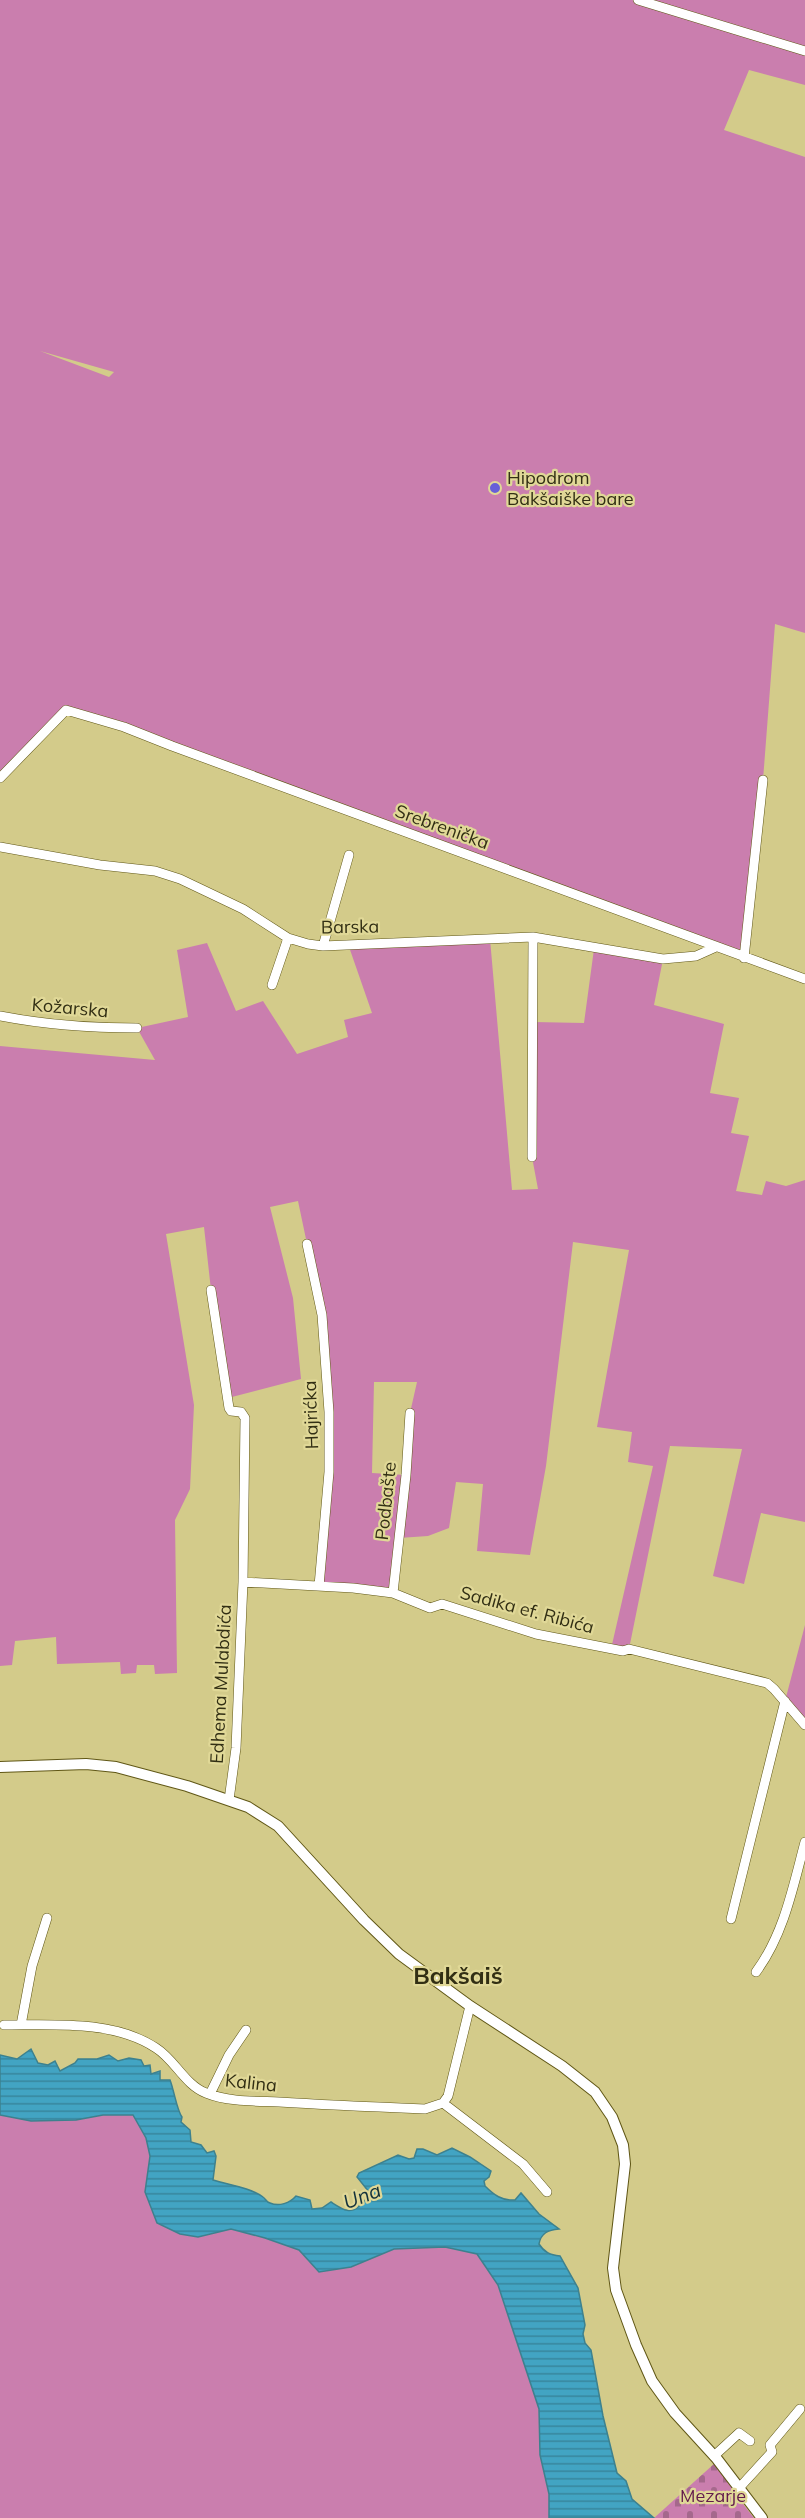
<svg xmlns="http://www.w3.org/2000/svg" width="805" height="2518" font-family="Mulish,sans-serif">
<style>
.green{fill:#ca7eae;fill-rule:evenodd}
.cemetery{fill:url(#cemetery-stones)}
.water{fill:url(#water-rules);stroke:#3d818e;stroke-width:1.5}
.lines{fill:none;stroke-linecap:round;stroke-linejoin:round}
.minor-casing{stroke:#605716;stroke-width:10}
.tertiary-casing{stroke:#605716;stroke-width:12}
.minor{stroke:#fff;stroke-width:9}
.tertiary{stroke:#fff;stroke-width:10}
.poi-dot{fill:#675fd8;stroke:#e0d897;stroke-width:2}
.labels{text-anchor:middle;stroke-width:4.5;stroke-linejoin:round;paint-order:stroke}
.poi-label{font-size:18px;fill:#322f14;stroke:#e0d897;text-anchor:start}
.street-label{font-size:18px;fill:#322f14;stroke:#e0d897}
.park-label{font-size:18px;fill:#61194c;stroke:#e0d897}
.water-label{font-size:20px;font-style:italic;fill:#14323c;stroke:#e0d897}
.district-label{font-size:24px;font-weight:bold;fill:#322f14;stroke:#e0d897}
</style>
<defs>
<pattern id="cemetery-stones" width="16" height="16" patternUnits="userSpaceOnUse" patternTransform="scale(1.5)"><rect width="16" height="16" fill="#ca7eae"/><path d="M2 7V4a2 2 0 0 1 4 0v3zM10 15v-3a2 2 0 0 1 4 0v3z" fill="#a5688c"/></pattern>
<pattern id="water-rules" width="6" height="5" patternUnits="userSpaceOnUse" patternTransform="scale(1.5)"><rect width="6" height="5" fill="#42a4c3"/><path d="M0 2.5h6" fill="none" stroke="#38869d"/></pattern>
</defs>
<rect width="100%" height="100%" fill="#d3cb8a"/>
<path class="green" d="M0,0H805V85L749,70L724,130L805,157V633L775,624L763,780L744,958L66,710L0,778ZM40,351L114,372L109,377Z
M490,939L512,1190L538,1189L532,1157L533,1022L584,1023L594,949L663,959L654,1005L724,1024L710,1093L739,1098L731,1133L749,1136L736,1191L762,1195L766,1181L786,1186L805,1180V1522L761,1513L744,1584L713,1576L742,1449L670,1446L629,1649H611L653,1466L628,1462L632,1432L597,1427L629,1250L573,1242L546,1466L530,1555L477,1551L483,1484L456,1482L449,1528L428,1536L399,1538L393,1593L319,1586L329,1472L322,1315L298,1201L270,1207L293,1298L301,1379L228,1398L211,1290L204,1227L166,1234L194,1405L190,1489L175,1520L177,1673L155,1674L154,1665H137L136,1673L121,1674L120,1662L57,1664L56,1637L15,1641L12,1665L0,1666V1046L155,1060L137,1028L188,1017L177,950L207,943L236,1011L263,1001L297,1054L348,1037L344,1020L372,1013L348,944ZM374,1382H417L410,1413L406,1475L372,1473Z
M805,1625V1725L785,1701Z
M133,2114L146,2138L150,2156L145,2192L157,2222L180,2234L198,2237L231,2229L265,2238L299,2250L319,2272L351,2267L394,2249L445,2247L477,2254L498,2285L539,2409L540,2455L549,2494V2518H0V2115L31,2121L76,2120L103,2115Z"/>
<path class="cemetery" d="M715,2463L732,2481L740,2500L754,2518H654Z"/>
<path class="water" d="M31,2049L38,2063L48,2065L55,2061L60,2071L75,2063L78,2059H97L109,2055L118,2061L129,2058L141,2060L144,2066L150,2065L151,2074L160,2071V2080H170C174,2090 177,2111 182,2117L181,2122L190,2130L191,2142L201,2145L207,2153L214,2151L216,2156L213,2180C229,2185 249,2187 263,2197C266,2199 266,2202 270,2203C279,2207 290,2203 296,2196L310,2200L312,2209L322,2208L331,2202C342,2209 351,2216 361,2204C366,2200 368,2198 369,2192L357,2177L359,2173L398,2155L409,2159L414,2158L417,2149H423L437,2155L452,2148L470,2157L491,2171L489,2177L484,2181L485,2186C494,2195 502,2201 515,2200L521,2193L539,2214L559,2229C548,2230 541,2233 539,2244C544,2252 550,2255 560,2256L578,2288L585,2325L583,2334L585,2343L591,2350L603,2416L617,2473L626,2481L632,2499L654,2518H549V2494L540,2455L539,2409L498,2285L477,2254L445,2247L394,2249L351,2267L319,2272L299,2250L265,2238L231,2229L198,2237L180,2234L157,2223L145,2192L150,2156L146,2138L133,2115H103L76,2120L31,2121L0,2115V2055L17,2059Z"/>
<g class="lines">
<g class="minor-casing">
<path id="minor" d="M638,0L805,51
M0,778L66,710L124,727L172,746L805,979
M0,847L100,865L155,871L180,879L243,909L288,938L308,944L323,946L533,937L663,959L696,956L716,947
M323,946L349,855
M744,958L763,780
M272,985L288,938
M0,1016C46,1025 90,1028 137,1028
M532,1157L533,937
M307,1244L322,1315L329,1412V1472L319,1586
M211,1290L229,1408L231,1411L241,1412L245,1418L243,1582
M393,1593L406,1475L410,1413
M229,1800L236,1748L243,1582L353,1588L393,1593L430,1608L442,1604L536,1634L623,1651L629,1649L767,1683L774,1689L805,1725
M731,1919L785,1701
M756,1972C784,1934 793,1887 805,1842
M4,2025C53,2025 114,2020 156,2048C175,2060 185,2085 206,2093C228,2102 256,2101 279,2102C327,2105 376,2107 425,2109L443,2103L448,2096L470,2006
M21,2025L32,1966L47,1918
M210,2094L229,2055L246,2030
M443,2103L523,2164L547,2192
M714,2456L739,2433L750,2441
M740,2487L772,2452L770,2445L800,2409"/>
</g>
<g class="tertiary-casing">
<path id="tertiary" d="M0,1767L86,1764L116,1767L187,1786L248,1807L278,1826L364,1920L399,1954L470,2006L562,2066L595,2092L612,2117L623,2145L625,2164L613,2268L616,2290L636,2345L652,2381L675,2413L717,2459L762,2518"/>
</g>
<use href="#minor" class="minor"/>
<use href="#tertiary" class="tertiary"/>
</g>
<circle class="poi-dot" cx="495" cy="488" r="6"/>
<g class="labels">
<g class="poi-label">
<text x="507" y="484">Hipodrom<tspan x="507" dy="21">Bakšaiške bare</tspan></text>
</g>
<g class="street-label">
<text transform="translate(442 827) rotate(20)" y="6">Srebrenička</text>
<text transform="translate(350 927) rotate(-1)" y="6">Barska</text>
<text transform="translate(70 1008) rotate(5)" y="6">Kožarska</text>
<text transform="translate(311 1415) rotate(-92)" y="6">Hajrićka</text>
<text transform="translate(386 1501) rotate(-84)" y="6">Podbašte</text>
<text transform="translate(527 1610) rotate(15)" y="6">Sadika ef. Ribića</text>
<text transform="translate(221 1684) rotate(-87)" y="6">Edhema Mulabdića</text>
<text transform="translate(251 2083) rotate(6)" y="6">Kalina</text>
</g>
<g class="park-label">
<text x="713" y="2502">Mezarje</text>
</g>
<g class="water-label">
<text transform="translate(362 2196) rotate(-21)" y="7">Una</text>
</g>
<g class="district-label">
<text x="458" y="1984">Bakšaiš</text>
</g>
</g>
</svg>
